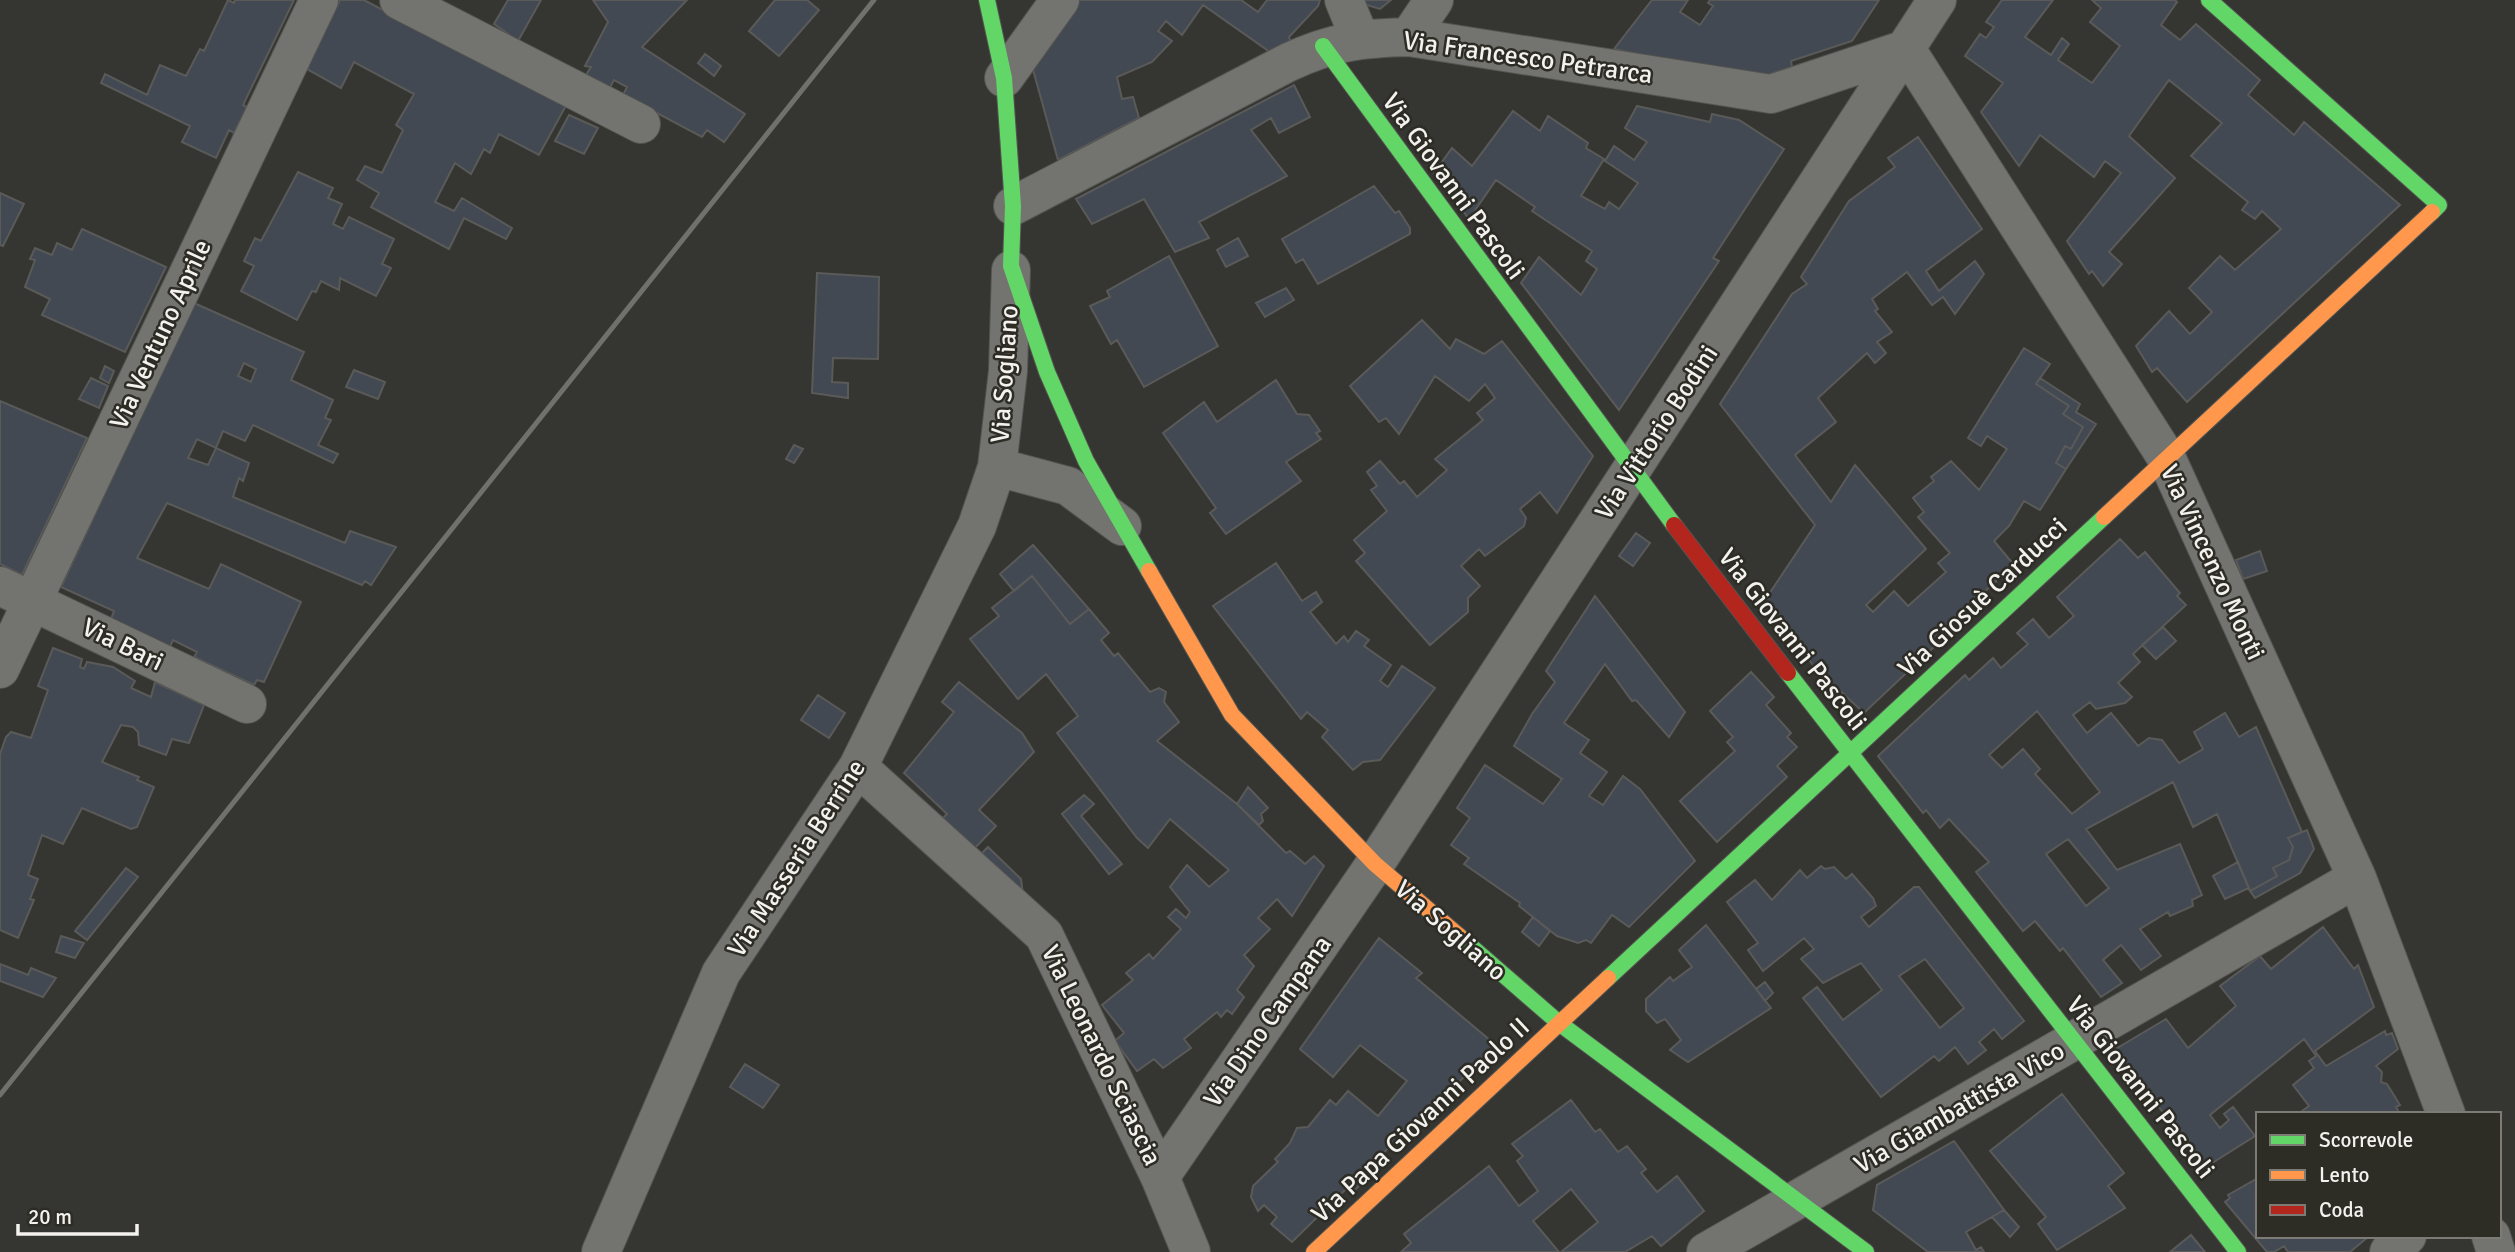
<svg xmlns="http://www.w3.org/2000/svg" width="2515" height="1252" font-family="Signika,sans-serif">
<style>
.building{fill:#424952;stroke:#5a5a59;stroke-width:2;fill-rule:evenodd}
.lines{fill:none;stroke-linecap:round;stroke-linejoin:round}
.street-casing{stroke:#545450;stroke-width:40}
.fast-casing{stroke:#545450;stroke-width:18}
.slow-casing{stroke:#545450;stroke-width:18}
.jam-casing{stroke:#545450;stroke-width:18}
.street{stroke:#737370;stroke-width:38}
.fast{stroke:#63d668;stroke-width:16}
.slow{stroke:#ff974d;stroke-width:16}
.jam{stroke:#b3261e;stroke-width:16}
.rail{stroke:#70706c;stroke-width:5}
.labels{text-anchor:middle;stroke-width:5;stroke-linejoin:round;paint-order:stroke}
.street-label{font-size:26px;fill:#f3f2ee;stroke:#2d2c25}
</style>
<rect width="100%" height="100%" fill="#353531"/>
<path class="building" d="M228,0L234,3L235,0H294L243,105L247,107L234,133L229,130L216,158L182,142L190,126L101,83L105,74L147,95L160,65L186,76L200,49L204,51Z
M340,0H364L455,48L569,100L539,155L499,134L490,153L484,149L471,174L455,163L435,202L454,211L462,198L512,228L506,239L464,218L449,249L371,207L379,193L357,180L365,166L382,173L403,130L396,125L414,94L354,62L341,88L307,69Z
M508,0H541L518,41L494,24Z
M593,0H687L642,47L745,114L724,142L707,130L702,137L623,95L627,87L614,80L609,89L586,75L591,67L585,66L608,22Z
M775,0H807L819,10L779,56L749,31Z
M1079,0H1241L1258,12L1267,0H1320L1318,6L1289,37L1291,43L1270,52L1203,5L1182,35L1166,21L1158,31L1172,41L1152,62L1117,77L1122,99L1133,97L1139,118L1058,160L1032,66Z
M1350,0H1391L1380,9Z
M1652,0H1688L1680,12L1700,25L1713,6L1708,3L1710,0H1879L1852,41L1791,61L1792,67L1755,79L1614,49Z
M2002,0H2053L2025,37L2051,55L2062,38L2069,44L2058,60L2092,83L2120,46L2090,22L2101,8L2092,0H2175L2177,2L2161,25L2180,40L2196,24L2260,80L2248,95L2294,135L2304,122L2400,205L2187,402L2157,368L2152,372L2136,346L2169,311L2190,334L2212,312L2189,288L2220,256L2235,270L2281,229L2262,211L2255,219L2242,210L2248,202L2191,156L2222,123L2169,80L2129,136L2175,178L2109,252L2122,264L2103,286L2092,271L2089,274L2067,241L2121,173L2105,161L2094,177L2040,135L2019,166L1981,112L2003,83L1965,56L1980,34L1986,38L1994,27L1986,22Z
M705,54L721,66L714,76L698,63Z
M1294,85L1310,117L1279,133L1271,118L1251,130L1287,176L1199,222L1209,238L1175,252L1144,199L1092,224L1076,199Z
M1637,106L1710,122L1712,114L1739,120L1784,149L1713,258L1719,261L1619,410L1521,283L1539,257L1581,295L1597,269L1586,261L1592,251L1532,211L1535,207L1496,180L1469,219L1434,173L1452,148L1472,166L1513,111L1540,131L1548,116L1588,143L1586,148L1604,159L1581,196L1605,209L1609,202L1619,209L1638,183L1605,161L1614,146L1634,160L1647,142L1625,128Z
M569,115L598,128L584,154L555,141Z
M1918,137L1982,229L1926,271L1939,291L1975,261L1984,274L1955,314L1943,297L1932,305L1907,272L1872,299L1878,309L1875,311L1892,332L1877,342L1886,353L1875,363L1867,353L1818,398L1836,422L1795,455L1831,502L1855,465L1926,549L1866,605L1873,612L1894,591L1908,606L1946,572L1938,563L1950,553L1918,517L1924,512L1913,498L1934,481L1931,477L1951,461L1979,490L2007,449L1987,436L1981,446L1968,438L2024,348L2050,364L2036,384L2069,406L2063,414L2083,427L2071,449L2065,446L2056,463L2066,469L2040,510L2024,501L2009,526L1994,541L2014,565L1948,625L1952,630L1864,713L1837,688L1827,686L1808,658L1803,661L1761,606L1815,525L1720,404L1792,294L1807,284L1801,277L1849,201L1895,167L1888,158Z
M298,172L333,188L328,198L342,204L333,224L343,229L349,217L394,239L382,264L391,268L376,296L340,278L339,290L321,281L316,292L312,291L297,320L241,291L254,266L244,261L255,238L261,241Z
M1374,186L1395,213L1399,211L1410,228V234L1318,284L1303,259L1296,263L1282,239Z
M0,193L24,204L3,246L0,245Z
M82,229L166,267L125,352L42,315L50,299L25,287L35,260L30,259L35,248L52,255L57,243L72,250Z
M1238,238L1248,256L1226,267L1217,250Z
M1169,256L1218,346L1144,387L1117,340L1111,344L1090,306L1110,297L1107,291Z
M817,273L879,277L878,359L833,358L832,382L848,383V398L812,393Z
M1286,288L1294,300L1265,317L1256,303Z
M194,303L304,352L291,380L333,400L325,418L331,420L318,445L338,454L333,463L253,425L245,441L223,431L216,448L197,439L188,458L208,465L216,448L249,463L243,481L239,478L233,497L345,543L350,531L396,547L371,585L365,581L362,585L167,503L137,558L209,589L221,564L301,602L264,682L257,680L254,685L194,657L197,652L173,640L170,647L111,619L114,611L61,587ZM244,363L256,369L251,382L238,376Z
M1422,320L1450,349L1456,339L1484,354L1502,341L1593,456L1557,513L1540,492L1520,509L1526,518L1524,526L1485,556L1479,549L1461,566L1480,586L1468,598V612L1430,645L1356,561L1365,553L1354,540L1387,511L1371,490L1377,486L1367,472L1380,461L1400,484L1404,481L1417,497L1447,470L1435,459L1483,420L1477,413L1495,398L1485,384L1469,401L1435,376L1399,434L1386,418L1379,422L1350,386Z
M105,366L114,371L109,383L100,378Z
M354,370L385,382L378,399L346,387Z
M91,378L108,386L99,408L79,399Z
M2040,378L2080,404L2076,412L2096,424L2066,469L2056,463L2065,446L2071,449L2083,427L2063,414L2069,406L2036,384Z
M1276,380L1297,414L1309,415L1320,431L1316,433L1321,439L1286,462L1301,481L1226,534L1210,513L1216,508L1163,433L1204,402L1217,422Z
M0,401L87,438L22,575L0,564Z
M794,445L803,449L794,463L786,459Z
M1636,533L1650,543L1633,566L1619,556Z
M2120,539L2138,558L2145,552L2180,593L2177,596L2186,605L2133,654L2140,662L2118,683L2132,697L2125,703L2096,709L2090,702L2073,715L2087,733L2111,713L2138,746L2149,738L2162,740L2179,763L2203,749L2194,732L2225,713L2239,737L2256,727L2302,832L2288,838L2293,847L2289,860L2273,868L2277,876L2250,891L2217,814L2193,827L2173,782L2086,829L2117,870L2180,844L2202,895L2192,900L2193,906L2170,916L2168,912L2140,929L2161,956L2141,970L2121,945L2103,960L2122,983L2101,997L2063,948L2060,951L2035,921L2023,931L1976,872L1989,862L1949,819L1940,828L1926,810L1923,813L1878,756L1965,675L1969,680L1993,658L2001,668L2028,644L2017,633L2033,619L2049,638L2074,616L2057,597ZM2037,711L2100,792L2072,814L2035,774L2040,769L2023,749L2002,768L1989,755ZM2068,839L2109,888L2086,906L2046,854Z
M1033,545L1089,609L1070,624L1032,576L1014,591L1000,574Z
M2260,551L2267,571L2243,579L2236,560Z
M1276,563L1302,601L1316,592L1322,602L1310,612L1336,644L1344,636L1348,642L1356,631L1369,640L1364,646L1391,665L1380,681L1388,687L1402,666L1435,688L1380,760L1363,762L1353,770L1322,737L1328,730L1307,712L1301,719L1213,606Z
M1032,576L1070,624L1089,609L1109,633L1101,640L1114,656L1118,653L1150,692L1159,688L1166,692L1164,702L1179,722L1157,741L1237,804L1286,853L1290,851L1305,864L1314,856L1324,866L1292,916L1277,899L1258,918L1270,929L1244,955L1254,966L1237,990L1244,997L1232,1014L1227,1010L1221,1017L1217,1012L1184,1039L1191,1048L1163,1068L1154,1059L1137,1071L1115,1041L1124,1033L1102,1005L1133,980L1126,973L1149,954L1153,959L1181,929L1168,917L1176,909L1186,918L1190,912L1170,887L1187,865L1209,887L1229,870L1170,819L1148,848L1137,838L1057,733L1078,716L1046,674L1018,699L970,639L999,616L992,608Z
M1595,596L1685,712L1669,737L1636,700L1632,701L1605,664L1564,723L1589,740L1580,753L1607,772L1589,796L1603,805L1623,776L1640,789L1695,861L1629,927L1612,915L1591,943L1586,940L1578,943L1557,936L1519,906L1520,903L1464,864L1469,858L1451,845L1470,818L1457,808L1485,765L1543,804L1562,779L1514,746L1532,714L1555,682L1546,671Z
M2163,627L2176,641L2156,659L2142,645Z
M53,648L82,659L80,667L84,669L87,662L113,667L135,681L131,688L151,697L155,682L204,705L189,743L172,739L166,755L139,745L138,732L133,727L121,725L102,762L139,777L137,780L154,787L137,827L131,829L82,808L63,844L42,835L28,875L38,879L30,899L34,900L18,938L0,930V754L6,737L11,732L31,738L48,690L38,686Z
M1751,672L1774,697L1766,705L1791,733L1787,737L1797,747L1777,766L1787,777L1717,842L1680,801L1735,751L1727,742L1733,737L1710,711Z
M959,682L1022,733L1034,752L979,810L996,826L972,851L940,821L947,814L904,773L954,712L942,702Z
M818,695L845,713L829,738L801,720Z
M1248,787L1268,808L1261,814L1263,821L1259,825L1237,804Z
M1084,795L1094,804L1081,816L1122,864L1109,874L1062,814Z
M2307,830L2314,849L2300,873L2255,898L2250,891L2277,876L2273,868L2289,860L2293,847L2288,838Z
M988,847L1021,879L1023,894L979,856Z
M2238,862L2249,888L2225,899L2213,876Z
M1821,866L1825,869L1834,867L1846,879L1852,874L1873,898L1876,906L1861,917L1869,927L1914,887H1919L2024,1021L2002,1039L1994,1029L1979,1042L1986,1050L1968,1064L1955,1047L1939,1061L1934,1056L1881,1097L1803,998L1817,987L1843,1020L1882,990L1861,963L1823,983L1801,959L1814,949L1804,938L1763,971L1748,950L1758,943L1727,902L1755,880L1772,900L1800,870L1807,878ZM1925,959L1964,1008L1940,1028L1899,976Z
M126,868L138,877L87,940L75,931Z
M1533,917L1550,931L1539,946L1522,932Z
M1706,925L1771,1008L1688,1062L1670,1050L1681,1040L1665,1019L1657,1023L1646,1011V999L1670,977L1673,981L1692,967L1679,950Z
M2323,927L2354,969L2358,965L2374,1007L2315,1051L2326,1066L2385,1031L2386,1035L2392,1033L2398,1049L2376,1066L2382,1072L2381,1082L2387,1084L2400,1105L2396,1107L2400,1114H2298L2309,1106L2293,1085L2314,1068L2309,1061L2316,1056L2304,1039L2210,1115L2220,1128L2229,1120L2224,1114L2233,1107L2255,1136L2206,1167L2114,1050L2166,1019L2188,1048L2236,1006L2220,986L2260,956L2271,969Z
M61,936L84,943L75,958L56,952Z
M1379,938L1422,973L1416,978L1497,1046L1361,1174L1367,1178L1354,1191L1349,1186L1292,1242L1271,1224L1277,1217L1264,1205L1258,1211L1251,1197L1253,1186L1278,1162L1275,1159L1290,1143L1297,1128L1308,1127L1330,1100L1336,1105L1348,1091L1378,1116L1407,1081L1360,1045L1333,1077L1300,1049Z
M0,964L28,975L31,968L56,978L43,997L0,981Z
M1765,982L1773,993L1765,1001L1756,989Z
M745,1064L779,1085L763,1108L730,1087Z
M2062,1094L2124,1173L2108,1186L2125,1208L2057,1250L2038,1224L2046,1217L1990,1151Z
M1571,1100L1595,1132L1600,1129L1618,1152L1627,1146L1646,1169L1641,1173L1657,1192L1677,1176L1704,1211L1661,1246L1652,1236L1625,1252H1561L1598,1222L1571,1189L1533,1221L1559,1252H1401L1411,1243L1404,1234L1489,1166L1519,1206L1538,1191L1517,1161L1523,1156L1512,1144Z
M1954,1141L2004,1210L1966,1232L1976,1250L1981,1247L1984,1252H1928L1873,1210L1877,1185Z
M2258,1178V1236L2368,1237L2350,1252H2288L2284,1246L2274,1252H2267L2225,1202L2230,1198L2228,1195Z
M2004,1210L2019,1227L2010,1237L1992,1217Z
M2191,1235L2205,1252H2170Z"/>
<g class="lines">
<g class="street-casing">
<path id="street" d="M399,0L641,124
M1344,0L1360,39
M1409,37L1434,0
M1906,49L2166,457L2357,878L2446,1114
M1004,78L1060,0
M1013,206L1289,62C1332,42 1362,38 1409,37L1771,94L1906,49
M997,467L1068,486L1122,526
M0,586L247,704
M0,669L319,0
M858,767L1044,935L1160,1177L1191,1252
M1160,1177L1375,864L1937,0
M2491,1236L2496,1252
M601,1252L721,973L858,767L977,526L997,467L1008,371L1011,270
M1706,1252L2357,878
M2389,1252L2407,1236"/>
</g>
<g class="fast-casing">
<path id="fast" d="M987,0L1004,78L1013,206L1011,266L1047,372L1086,461L1149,571
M2209,0L2439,205L2432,212
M1323,46L1674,525
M1788,673L2238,1252
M1459,936L1559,1023L1866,1252
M1608,978L2104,517"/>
</g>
<g class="slow-casing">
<path id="slow" d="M2104,517L2432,212
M1149,571L1232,715L1375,864L1459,936
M1314,1252L1608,978"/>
</g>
<g class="jam-casing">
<path id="jam" d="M1674,525L1788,673"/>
</g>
<use href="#street" class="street"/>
<use href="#fast" class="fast"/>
<use href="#slow" class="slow"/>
<use href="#jam" class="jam"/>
<path class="rail" d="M0,1095L874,0"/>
</g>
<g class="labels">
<g class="street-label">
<text transform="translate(1528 57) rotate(8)" y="9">Via Francesco Petrarca</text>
<text transform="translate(1454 186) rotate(54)" y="9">Via Giovanni Pascoli</text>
<text transform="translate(160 334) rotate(-65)" y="9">Via Ventuno Aprile</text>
<text transform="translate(1004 374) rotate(-86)" y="9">Via Sogliano</text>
<text transform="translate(1656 432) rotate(-57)" y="9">Via Vittorio Bodini</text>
<text transform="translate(2213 562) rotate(65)" y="9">Via Vincenzo Monti</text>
<text transform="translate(1982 597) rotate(-43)" y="9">Via Giosuè Carducci</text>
<text transform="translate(1793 639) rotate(52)" y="9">Via Giovanni Pascoli</text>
<text transform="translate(123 644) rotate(26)" y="9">Via Bari</text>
<text transform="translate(796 858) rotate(-57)" y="9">Via Masseria Berrine</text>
<text transform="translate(1451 930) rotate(41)" y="9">Via Sogliano</text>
<text transform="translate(1267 1021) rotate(-55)" y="9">Via Dino Campana</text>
<text transform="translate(1102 1055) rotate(64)" y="9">Via Leonardo Sciascia</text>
<text transform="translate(2141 1087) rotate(52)" y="9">Via Giovanni Pascoli</text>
<text transform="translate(1959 1107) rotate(-30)" y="9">Via Giambattista Vico</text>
<text transform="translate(1420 1120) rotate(-43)" y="9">Via Papa Giovanni Paolo II</text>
</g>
</g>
<rect x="2256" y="1112" width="245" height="126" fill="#2d2c25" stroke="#7c7b75" stroke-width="2"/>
<rect x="2270" y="1135" width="35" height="10" fill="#63d668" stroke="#7c7b75" stroke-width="2"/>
<text x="2319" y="1147" font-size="21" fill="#f3f2ee">Scorrevole</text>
<rect x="2270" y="1170" width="35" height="10" fill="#ff974d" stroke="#7c7b75" stroke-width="2"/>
<text x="2319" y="1182" font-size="21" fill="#f3f2ee">Lento</text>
<rect x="2270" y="1205" width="35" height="10" fill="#b3261e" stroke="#7c7b75" stroke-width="2"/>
<text x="2319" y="1217" font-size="21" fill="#f3f2ee">Coda</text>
<path d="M18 1224v10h119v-10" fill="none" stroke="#f3f2ee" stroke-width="3.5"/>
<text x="28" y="1224" font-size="21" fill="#f3f2ee" stroke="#2d2c25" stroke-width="5" paint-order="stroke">20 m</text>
</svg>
